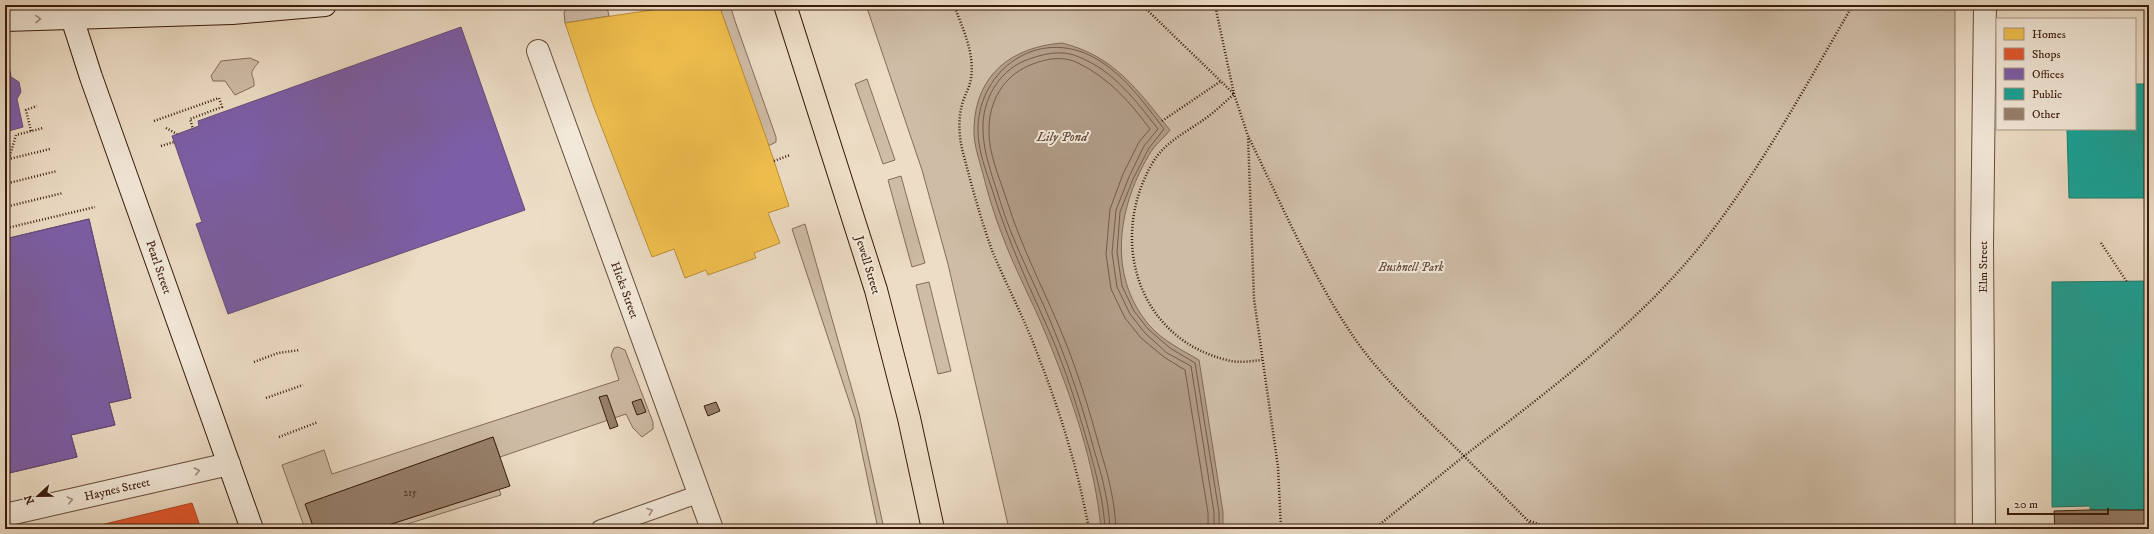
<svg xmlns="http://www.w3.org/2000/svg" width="2154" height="534" font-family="'IM FELL DW Pica',serif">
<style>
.green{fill:#cebca6;stroke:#846c58}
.water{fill:#b09b86;stroke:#806855}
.homes{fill:#f2c14e;stroke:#ba8f3a}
.shops{fill:#e4572e;stroke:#b14524}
.offices{fill:#7b5ea7;stroke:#674a78}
.public{fill:#17a398;stroke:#217a6e}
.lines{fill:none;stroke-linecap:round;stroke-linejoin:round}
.shore{stroke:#745b48;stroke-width:1}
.building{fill:#97806c;stroke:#391b0b}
.service-casing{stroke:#664c3a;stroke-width:19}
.minor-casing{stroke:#664c3a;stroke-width:24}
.tertiary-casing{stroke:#664c3a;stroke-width:24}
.secondary-casing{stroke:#391b0b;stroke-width:24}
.primary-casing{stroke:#391b0b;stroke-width:24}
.path{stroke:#391b0b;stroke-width:2.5;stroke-dasharray:1 2;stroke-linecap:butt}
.service{stroke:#f3e9da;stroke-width:17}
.minor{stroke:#f3e9da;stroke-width:22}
.tertiary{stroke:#f3e9da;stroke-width:22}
.secondary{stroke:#f3e9da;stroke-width:22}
.primary{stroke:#edddc6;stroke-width:22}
.oneway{stroke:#9f8c7d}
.labels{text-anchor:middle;stroke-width:4;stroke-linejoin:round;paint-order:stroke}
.number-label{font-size:10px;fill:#503423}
.street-label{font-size:12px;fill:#391b0b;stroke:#f3e9da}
.park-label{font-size:12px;font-style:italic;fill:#664b3a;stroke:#f3e9da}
.water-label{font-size:13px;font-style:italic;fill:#634836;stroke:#f3e9da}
</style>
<rect width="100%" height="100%" fill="#edddc6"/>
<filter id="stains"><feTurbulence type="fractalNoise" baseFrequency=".005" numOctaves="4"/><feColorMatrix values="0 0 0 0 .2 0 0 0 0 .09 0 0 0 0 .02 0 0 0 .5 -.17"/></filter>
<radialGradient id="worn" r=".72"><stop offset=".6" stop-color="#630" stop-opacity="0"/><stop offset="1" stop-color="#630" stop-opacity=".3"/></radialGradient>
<path class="green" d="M571,5H614L607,7L609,16L565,23L564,12Z
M719,5H730L735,21L776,137V142L768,146Z
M866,5H1955V529H1009L948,264L922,170Z
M250,58L259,62C246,76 255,74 254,86L235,95L225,81H213L211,76L221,61Z
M867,79L895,160L883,164L855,84Z
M901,176L925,263L912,267L888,180Z
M805,224L859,414L884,529H878L855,419L792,229Z
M929,282L951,371L938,374L916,285Z
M618,347L625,350L653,422V429L642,437L633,428L626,414L500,457L493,437L306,504L314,529H305L282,465L324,450L332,474L619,380L611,355L614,348Z
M499,489L501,495L401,526L391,529H376Z"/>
<path class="water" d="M1062,43C1115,56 1138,91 1170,130C1165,137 1157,143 1152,150C1118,204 1106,274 1149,325C1163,341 1182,350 1199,360L1223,512V529H1101C1095,464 1072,398 1047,337C1033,302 1014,268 1001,232C994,214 988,194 983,174C979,159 973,143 974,127C976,74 1012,47 1062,43Z"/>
<path class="homes" d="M685,5H719L767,140L789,206L768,213L780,243L754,253L756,258L708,275L706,270L685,278L674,249L652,257L593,105L565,23Z"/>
<path class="shops" d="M192,503L201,529H84Z"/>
<path class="offices" d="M461,27L525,210L228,314L196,224L202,222L172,136L199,126L198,121Z
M10,71L11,77L19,82L21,92L17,99L23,127L5,132V72Z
M89,219L131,398L109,403L115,425L71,435L77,457L5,474V239Z
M89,219L131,398L109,403L115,425L71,435L77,457L5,474V239Z"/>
<path class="public" d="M2135,84H2149V198H2069L2067,129H2135Z
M2149,281V510H2090V506L2052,507V282Z"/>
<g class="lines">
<path class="shore" d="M1105,529C1104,502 1096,474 1089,448C1078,409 1066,370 1050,333C1029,286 1007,239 992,189C987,174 981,158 979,143C970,85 1021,33 1079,51C1116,63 1142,100 1164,129L1149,148L1133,179L1120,212L1117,252L1122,286L1134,311L1148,329L1170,348L1195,363L1219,512V529
M1110,529C1109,503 1102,475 1094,450C1084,411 1071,372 1056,335C1039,291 1015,249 1001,204C994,180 983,154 983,129C982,101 998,72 1024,61C1042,54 1061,49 1079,57C1114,71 1136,101 1158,129L1144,146L1129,177L1116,210L1112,253L1117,287L1130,314L1145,333L1167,353L1191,366L1214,512V529
M1116,529C1115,502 1108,474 1100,449C1089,409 1077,369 1061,331C1043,288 1021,246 1007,201C1000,179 988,153 989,129C989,102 1003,77 1028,66C1044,59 1062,55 1078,63C1109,78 1130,102 1150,129L1139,142L1123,174L1110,209L1106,254L1111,289L1125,318L1141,338L1164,357L1185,370L1208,513V529"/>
</g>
<path class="building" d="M607,395L618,426L610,429L599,397Z
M641,399L646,412L637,415L632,402Z
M716,402L720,411L708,416L704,406Z
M493,437L510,486L376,529H314L305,504Z
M2090,510H2149V529H2055L2054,511Z"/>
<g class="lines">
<g class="service-casing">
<path id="service" d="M600,529L699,494"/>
</g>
<g class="minor-casing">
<path id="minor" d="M538,51L712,529
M5,515L229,464"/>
</g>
<g class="tertiary-casing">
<path id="tertiary" d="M1984,529L1982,244L1985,5"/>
</g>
<g class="secondary-casing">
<path id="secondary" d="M69,5L72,18L91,77L252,529
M5,20L232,13L325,5"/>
</g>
<g class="primary-casing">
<path id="primary" d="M785,5L876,290L909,418L933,529"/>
</g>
<path class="path" d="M645,5L646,10
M954,5C962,27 975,53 971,78C970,86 966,93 963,101C957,121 959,140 965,160C973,191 982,223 993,253C1008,288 1026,322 1039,358C1061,414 1078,470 1089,529
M1142,5L1234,94C1225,102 1216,111 1206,118C1187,132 1166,141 1153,162C1107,240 1138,341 1231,361C1241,363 1252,361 1262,360
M1215,5L1234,94L1248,136L1254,299L1278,467L1281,529
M154,121L219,98L222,107L190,119L193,129
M1162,121L1221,81
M166,128L177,134
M31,131L26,110L37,106
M1249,138C1281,203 1312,276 1353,336C1382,379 1427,419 1464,456L1374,529
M161,146L174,142
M9,159L16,135L43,128
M5,160L50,149
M774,161L790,155
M5,184L57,171
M5,207L63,193
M5,220L7,228L5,229
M7,228L95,207
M2101,243L2127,282
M254,362L278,353L300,350
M266,398L303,385
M279,437L318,422
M1530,521L1552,529
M1536,529L1464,456C1549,390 1638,325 1705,240C1762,167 1806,85 1853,5"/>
<use href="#service" class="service"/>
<use href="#minor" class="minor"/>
<use href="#tertiary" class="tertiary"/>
<use href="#secondary" class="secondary"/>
<use href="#primary" class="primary"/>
</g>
<defs><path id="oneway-chevron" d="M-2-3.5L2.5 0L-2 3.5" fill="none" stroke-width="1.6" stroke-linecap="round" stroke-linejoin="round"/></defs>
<g class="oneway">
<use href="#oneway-chevron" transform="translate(38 19) rotate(-1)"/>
<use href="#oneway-chevron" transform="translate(197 471) rotate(-13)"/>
<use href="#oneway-chevron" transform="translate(70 500) rotate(-13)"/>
<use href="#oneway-chevron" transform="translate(650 511) rotate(-20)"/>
</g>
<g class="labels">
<g class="number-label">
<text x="410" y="496">215</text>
</g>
<g class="street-label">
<text transform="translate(868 265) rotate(73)" y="4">Jewell Street</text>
<text transform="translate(159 267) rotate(71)" y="4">Pearl Street</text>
<text transform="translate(1983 267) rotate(-90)" y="4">Elm Street</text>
<text transform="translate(625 290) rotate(70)" y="4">Hicks Street</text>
<text transform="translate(117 489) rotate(-13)" y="4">Haynes Street</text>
</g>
<g class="park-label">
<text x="1411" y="271">Bushnell Park</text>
</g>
<g class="water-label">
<text x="1062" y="141">Lily Pond</text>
</g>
</g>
<rect width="2154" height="534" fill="none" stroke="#edddc6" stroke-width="20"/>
<rect x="6" y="6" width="2142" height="522" fill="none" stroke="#391b0b" stroke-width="2"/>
<rect x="10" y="10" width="2134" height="514" fill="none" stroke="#391b0b"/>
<rect x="1996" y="18" width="140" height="112" fill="#f3e9da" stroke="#a99787"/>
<rect x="2004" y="28" width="20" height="12" fill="#f2c14e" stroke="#a99787"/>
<text x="2032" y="38" font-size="12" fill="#391b0b">Homes</text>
<rect x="2004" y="48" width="20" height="12" fill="#e4572e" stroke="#a99787"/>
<text x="2032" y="58" font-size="12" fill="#391b0b">Shops</text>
<rect x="2004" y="68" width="20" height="12" fill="#7b5ea7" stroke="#a99787"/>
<text x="2032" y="78" font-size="12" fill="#391b0b">Offices</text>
<rect x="2004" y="88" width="20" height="12" fill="#17a398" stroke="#a99787"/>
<text x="2032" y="98" font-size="12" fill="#391b0b">Public</text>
<rect x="2004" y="108" width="20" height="12" fill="#97806c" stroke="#a99787"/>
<text x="2032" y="118" font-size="12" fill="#391b0b">Other</text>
<g transform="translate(38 496) rotate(248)" stroke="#f3e9da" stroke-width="3" paint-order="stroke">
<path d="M0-3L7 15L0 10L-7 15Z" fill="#391b0b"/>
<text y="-6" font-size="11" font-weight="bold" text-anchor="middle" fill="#391b0b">N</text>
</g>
<path d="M2008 508v6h100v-6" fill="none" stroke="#391b0b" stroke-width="2"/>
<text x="2014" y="508" font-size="12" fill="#391b0b" stroke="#f3e9da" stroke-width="3" paint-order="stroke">20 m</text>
<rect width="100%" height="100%" filter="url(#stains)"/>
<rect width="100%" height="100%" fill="url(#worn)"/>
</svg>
